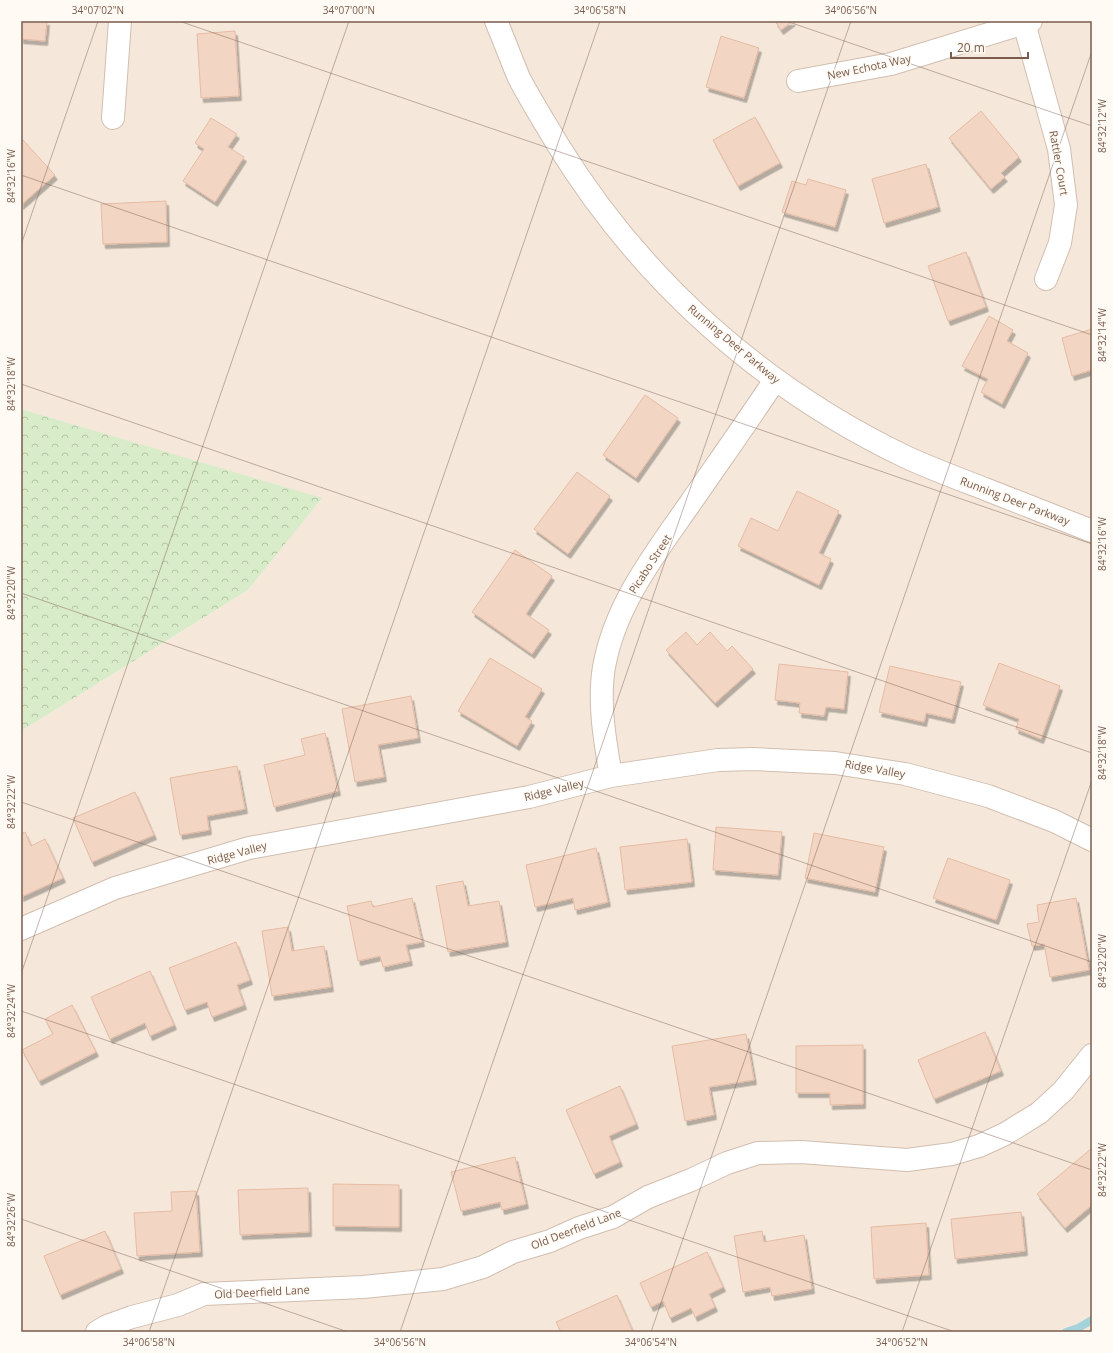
<svg xmlns="http://www.w3.org/2000/svg" width="1113" height="1353" font-family="'Open Sans',sans-serif">
<style>
.residential{fill:#f5e8da}
.forest{fill:url(#forest-crowns)}
.lines{fill:none;stroke-linecap:round;stroke-linejoin:round}
.stream{stroke:#a5d3da;stroke-width:8}
.building{fill:#f3d5c3;stroke:#e6bba3;filter:url(#shadow)}
.minor-casing{stroke:#d1beb0;stroke-width:24}
.tertiary-casing{stroke:#d1beb0;stroke-width:24}
.minor{stroke:#fff;stroke-width:22}
.tertiary{stroke:#fff;stroke-width:22}
.ticks{fill:none;stroke:#7a5c4d;stroke-width:1;stroke-opacity:0.45}
.labels{text-anchor:middle;stroke-width:3;stroke-linejoin:round;paint-order:stroke}
.street-label{font-size:11px;fill:#7a5c4d;stroke:#fffaf3}
.neatline{fill:none;stroke:#7a5c4d;stroke-width:1.5}
.ticks-label{font-size:10px;text-anchor:middle;fill:#7a5c4d}
</style>
<defs>
<pattern id="forest-crowns" width="20" height="18" patternUnits="userSpaceOnUse"><rect width="20" height="18" fill="#d8ecc9"/><path d="M2 6a3 3 0 1 1 6 0M12 15a3 3 0 1 1 6 0" fill="none" stroke="#b4c2a5"/></pattern>
<filter id="shadow"><feDropShadow dx="2.5" dy="4.5" stdDeviation="0" flood-color="#0004"/></filter>
</defs>
<rect width="100%" height="100%" fill="#fdf6ec"/>
<path class="residential" d="M21,21H1092V1332H21V731L248,590L321,499L21,409Z"/>
<path class="forest" d="M21,409L322,498L248,590L21,731Z"/>
<g class="lines">
<path class="stream" d="M1066,1332L1078,1328L1092,1320"/>
</g>
<path class="building" d="M21,21H47L45,41L21,39Z
M775,21H793L781,30Z
M235,31L239,96L201,98L197,34Z
M721,36L759,48L744,98L706,87Z
M981,111L1019,157L1001,173L1005,177L991,189L949,138Z
M755,117L780,163L738,186L713,140Z
M211,118L237,134L228,147L244,157L215,202L183,181L204,149L195,143Z
M22,139L55,175L21,205V140Z
M926,164L938,207L884,223L872,179Z
M808,179L846,190L835,227L782,212L792,181L806,185Z
M166,201L167,242L103,244L101,204Z
M966,252L986,307L948,321L928,266Z
M989,316L1013,330L1007,341L1028,353L1002,404L981,392L988,379L962,366Z
M1092,329V370L1072,376L1062,338Z
M645,395L678,418L636,478L603,455Z
M577,472L610,496L568,554L534,529Z
M797,491L839,511L819,553L831,559L819,585L738,546L751,518L778,531Z
M515,550L552,576L526,614L549,630L532,654L472,612Z
M686,632L697,645L710,632L727,651L732,646L753,669L715,703L666,650Z
M490,658L542,689L525,717L532,721L517,746L458,711Z
M999,663L1060,686L1041,739L1016,729L1019,719L983,705Z
M779,664L848,672L844,709L826,707L824,716L799,713L800,703L775,700Z
M890,666L961,682L952,719L926,713L924,722L879,712Z
M411,696L418,738L378,745L384,777L355,782L342,709Z
M325,733L338,791L274,807L264,765L305,755L301,739Z
M237,766L245,809L207,816L209,830L180,835L170,778Z
M135,792L154,835L92,862L73,818Z
M716,827L782,832L778,875L713,870Z
M25,832L31,846L45,839L63,878L21,897V834Z
M814,833L884,847L875,892L805,878Z
M687,839L692,882L625,890L620,847Z
M596,848L608,902L575,910L573,898L535,907L526,865Z
M948,858L1010,880L996,920L933,898Z
M463,881L468,906L499,901L506,942L448,952L436,886Z
M412,898L422,942L406,945L410,961L383,967L380,956L358,961L347,906L371,901L373,907Z
M1076,898L1089,970L1050,977L1044,944L1032,946L1027,924L1039,922L1037,905Z
M288,927L292,951L324,946L331,987L272,996L262,931Z
M236,942L250,980L237,985L244,1005L212,1017L207,1002L185,1010L169,968Z
M150,971L174,1025L150,1036L145,1023L110,1039L91,997Z
M72,1005L96,1052L39,1081L22,1050L53,1034L45,1019Z
M985,1032L1001,1071L934,1099L918,1060Z
M746,1034L754,1080L709,1087L714,1115L685,1121L672,1046Z
M863,1045V1104L830,1105V1093H796V1046Z
M620,1086L636,1124L609,1136L620,1162L594,1174L566,1110Z
M1092,1148V1205L1065,1228L1037,1194Z
M515,1157L526,1204L502,1210L500,1202L461,1211L451,1172Z
M333,1184L399,1185V1227L333,1226Z
M308,1188L309,1232L240,1235L238,1190Z
M196,1191L200,1252L137,1256L134,1213L172,1211L171,1192Z
M1021,1212L1025,1251L955,1259L951,1219Z
M926,1223L929,1275L874,1279L871,1227Z
M105,1231L121,1269L60,1295L44,1256Z
M762,1231L764,1242L804,1235L812,1289L772,1296L770,1287L743,1292L734,1236Z
M707,1252L723,1287L709,1294L715,1307L695,1317L691,1308L670,1318L663,1301L651,1307L640,1283Z
M617,1295L633,1332H561L556,1322Z"/>
<g class="lines">
<g class="minor-casing">
<path id="minor" d="M1024,23L1059,149L1066,205L1060,243L1046,279
M798,81L891,64L1031,21
M113,118L120,21
M611,776C605,742 598,702 604,667C615,605 654,555 689,505C718,463 747,422 775,380
M21,929L115,888L249,848L529,797L611,776L718,760L753,759L835,763L905,774L988,796L1054,821L1092,840
M97,1332L107,1326L132,1317L178,1305L204,1294L363,1287L443,1279L483,1267L513,1252L550,1241L579,1228L613,1217L648,1197L691,1180L727,1163L758,1153L801,1152L907,1160L952,1154L979,1146L1005,1134L1039,1113L1063,1091L1092,1055"/>
</g>
<g class="tertiary-casing">
<path id="tertiary" d="M496,21C504,40 511,59 519,78C531,101 545,123 558,145C642,281 762,388 906,457C932,469 959,479 985,489C1021,503 1056,517 1092,531"/>
</g>
<use href="#minor" class="minor"/>
<use href="#tertiary" class="tertiary"/>
</g>
<path class="ticks" d="M179,21L1092,335M786,21L1092,126M21,175L1092,544M21,245L98,21M21,384L1092,753M21,593L1092,962M21,802L1092,1170M21,974L349,21M21,1011L955,1332M21,1219L348,1332M149,1332L600,21M400,1332L851,21M651,1332L1092,51M902,1332L1092,780"/>
<g class="labels">
<g class="street-label">
<text transform="translate(869 67) rotate(-12)" y="4">New Echota Way</text>
<text transform="translate(1059 163) rotate(80)" y="4">Rattler Court</text>
<text transform="translate(734 344) rotate(40)" y="4">Running Deer Parkway</text>
<text transform="translate(1015 501) rotate(21)" y="4">Running Deer Parkway</text>
<text transform="translate(650 564) rotate(-57)" y="4">Picabo Street</text>
<text transform="translate(875 769) rotate(10)" y="4">Ridge Valley</text>
<text transform="translate(554 790) rotate(-14)" y="4">Ridge Valley</text>
<text transform="translate(237 853) rotate(-15)" y="4">Ridge Valley</text>
<text transform="translate(576 1229) rotate(-21)" y="4">Old Deerfield Lane</text>
<text transform="translate(262 1292) rotate(-3)" y="4">Old Deerfield Lane</text>
</g>
</g>
<rect width="1113" height="1353" fill="none" stroke="#fffaf3" stroke-width="44"/>
<path d="M951 52v6h77v-6" fill="none" stroke="#7a5c4d" stroke-width="2"/>
<text x="957" y="52" font-size="12" fill="#7a5c4d" stroke="#fffaf3" stroke-width="3" paint-order="stroke">20 m</text>
<rect x="22" y="22" width="1069" height="1309" class="neatline"/>
<g class="ticks-label">
<text x="98" y="14">34°07'02"N</text>
<text x="349" y="14">34°07'00"N</text>
<text x="600" y="14">34°06'58"N</text>
<text x="851" y="14">34°06'56"N</text>
<text transform="translate(1102 126) rotate(-90)" y="4">84°32'12"W</text>
<text transform="translate(11 176) rotate(-90)" y="4">84°32'16"W</text>
<text transform="translate(1102 335) rotate(-90)" y="4">84°32'14"W</text>
<text transform="translate(11 384) rotate(-90)" y="4">84°32'18"W</text>
<text transform="translate(1102 544) rotate(-90)" y="4">84°32'16"W</text>
<text transform="translate(11 593) rotate(-90)" y="4">84°32'20"W</text>
<text transform="translate(1102 753) rotate(-90)" y="4">84°32'18"W</text>
<text transform="translate(11 802) rotate(-90)" y="4">84°32'22"W</text>
<text transform="translate(1102 961) rotate(-90)" y="4">84°32'20"W</text>
<text transform="translate(11 1011) rotate(-90)" y="4">84°32'24"W</text>
<text transform="translate(1102 1170) rotate(-90)" y="4">84°32'22"W</text>
<text transform="translate(11 1220) rotate(-90)" y="4">84°32'26"W</text>
<text x="149" y="1346">34°06'58"N</text>
<text x="400" y="1346">34°06'56"N</text>
<text x="651" y="1346">34°06'54"N</text>
<text x="902" y="1346">34°06'52"N</text>
</g>
</svg>
